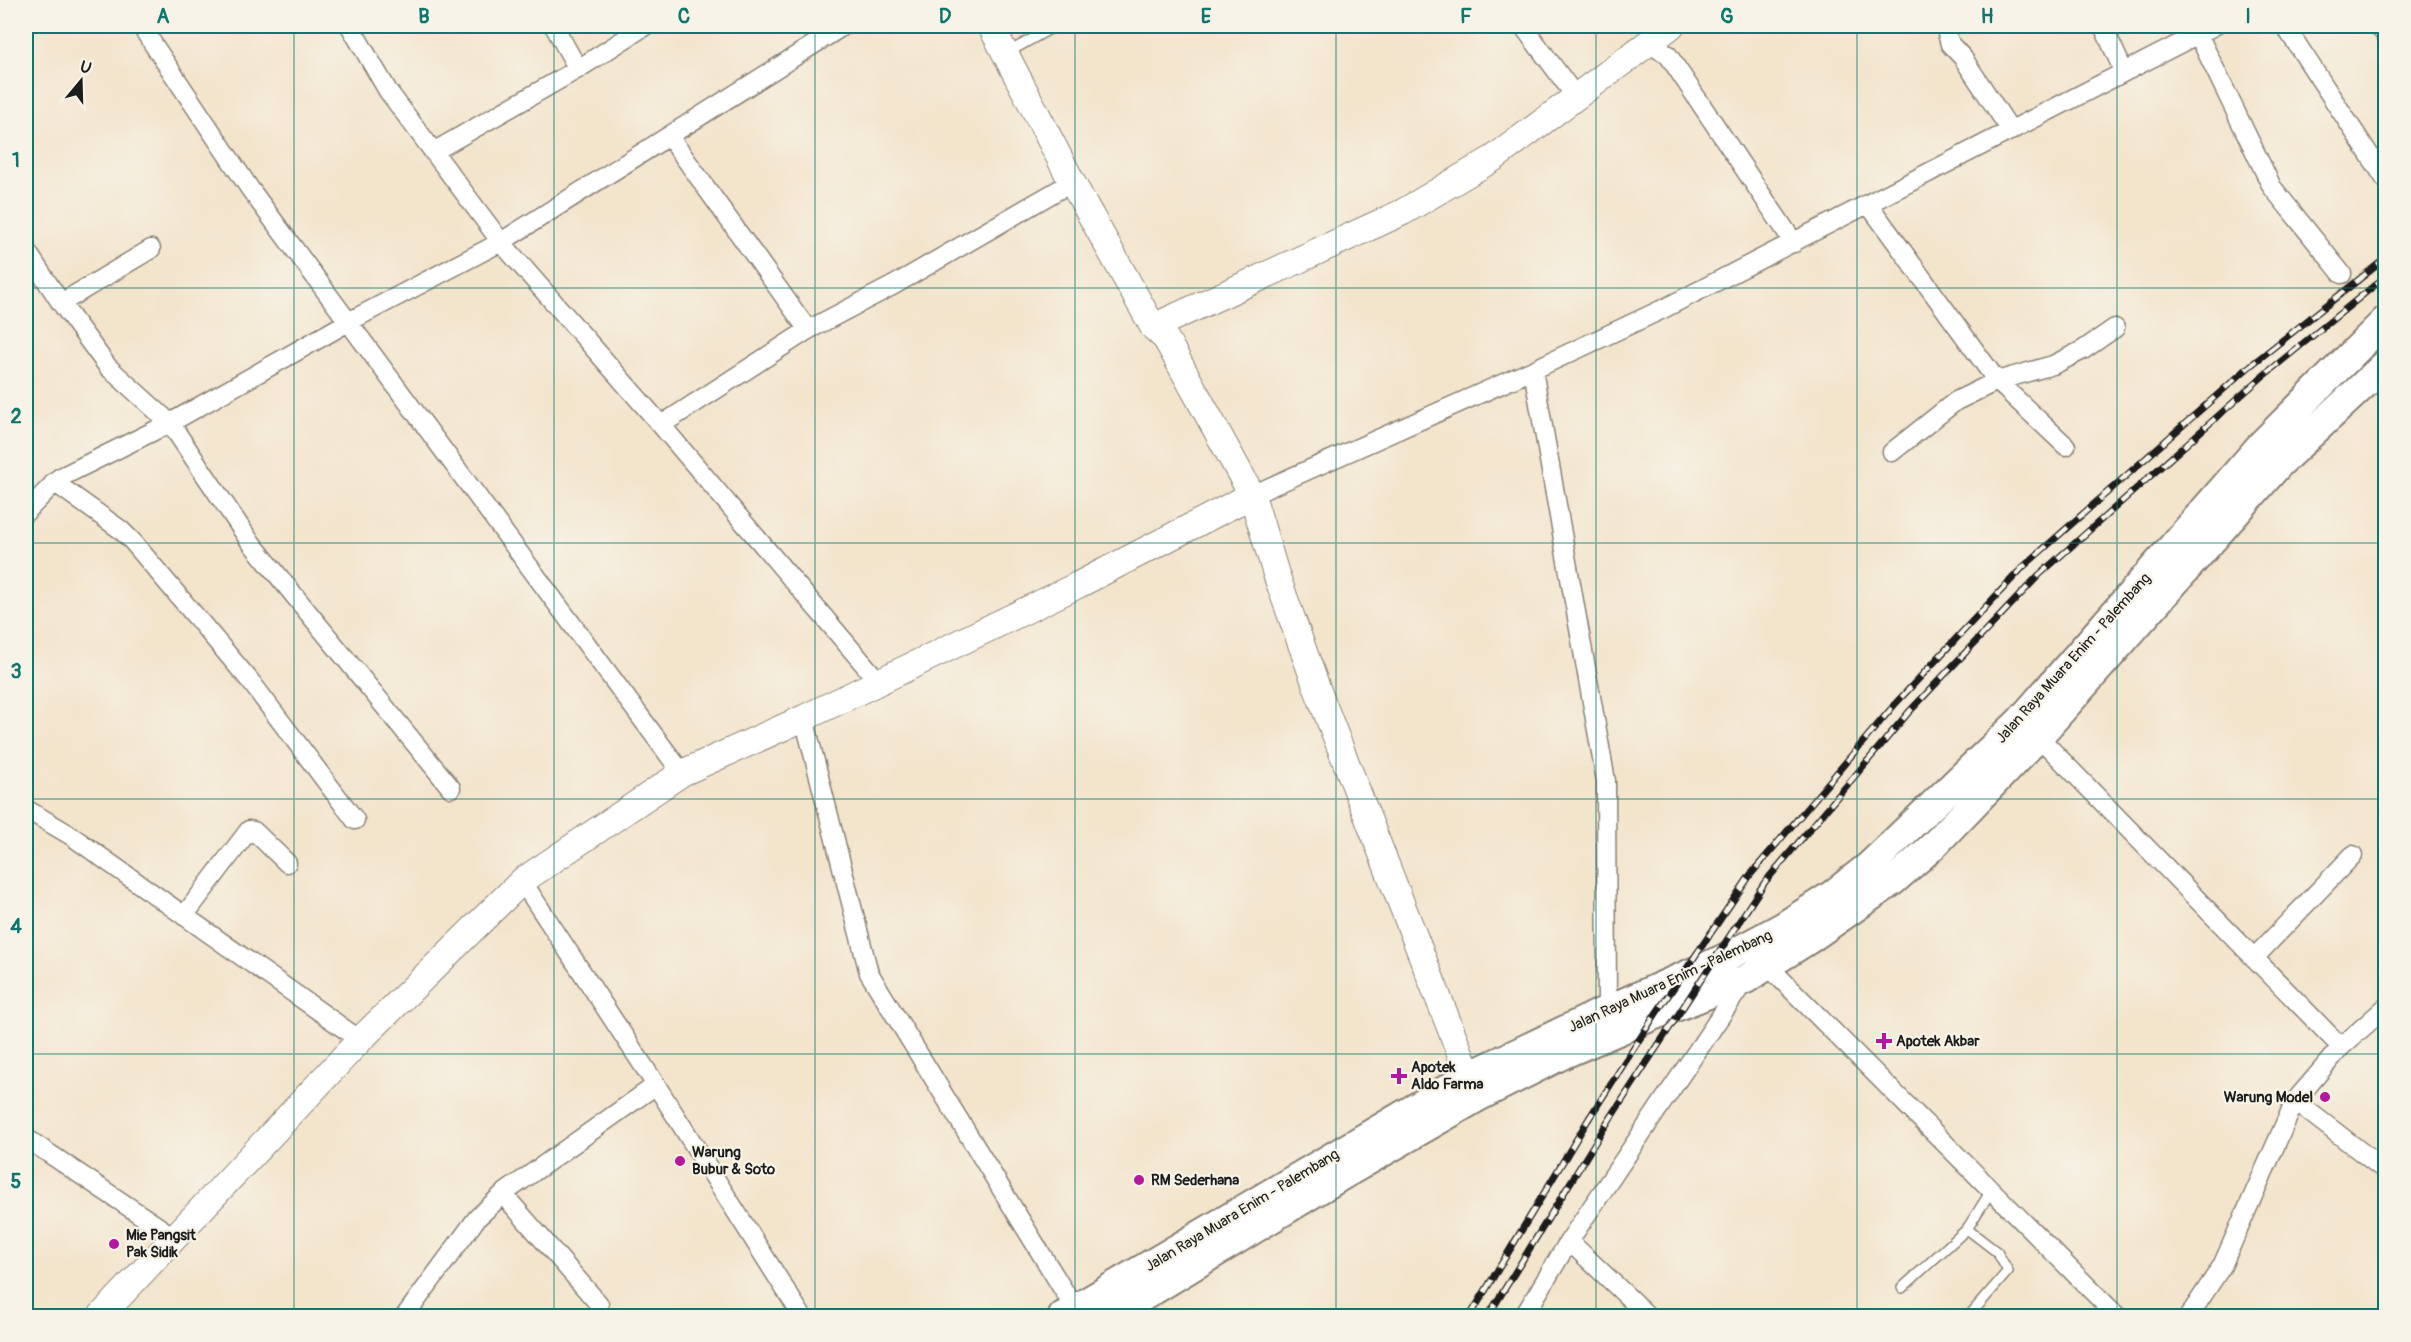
<svg xmlns="http://www.w3.org/2000/svg" width="2411" height="1342" font-family="Pangolin,sans-serif">
<style>
.lines{fill:none;stroke-linecap:round;stroke-linejoin:round}
.lane-casing{stroke:#888074;stroke-width:12}
.street-casing{stroke:#888074;stroke-width:21}
.secondary-casing{stroke:#888074;stroke-width:28}
.primary-casing{stroke:#888074;stroke-width:32}
.lane{stroke:#fff;stroke-width:9}
.street{stroke:#fff;stroke-width:18}
.secondary{stroke:#fff;stroke-width:26}
.primary{stroke:#fff;stroke-width:28}
.rail-casing{stroke:#1c1c1c;stroke-width:7}
.rail{stroke:#f7f3e8;stroke-width:4.5;stroke-dasharray:14;stroke-linecap:butt}
.grid{fill:none;stroke:#0f766e;stroke-width:1.5;stroke-opacity:0.55}
.poi-dot{fill:#b5179e;stroke:#f7f3e8;stroke-width:2}
.labels{text-anchor:middle;stroke-width:4.5;stroke-linejoin:round;paint-order:stroke}
.street-label{font-size:15px;fill:#1c1c1c;stroke:#f7f3e8}
.poi-label{font-size:15px;font-weight:bold;fill:#1c1c1c;stroke:#f7f3e8;text-anchor:start}
.neatline{fill:none;stroke:#0f766e;stroke-width:2}
.grid-label{font-size:20px;text-anchor:middle;font-weight:bold;fill:#0f766e}
</style>
<rect width="100%" height="100%" fill="#f7f3e8"/>
<filter id="ink" filterUnits="userSpaceOnUse"><feTurbulence type="fractalNoise" baseFrequency=".0167" numOctaves="2"/><feDisplacementMap in="SourceGraphic" scale="12" xChannelSelector="R" yChannelSelector="G"/><feConvolveMatrix kernelMatrix="1 2 1 2 8 2 1 2 1" color-interpolation-filters="sRGB"/></filter>
<filter id="wash" filterUnits="userSpaceOnUse"><feTurbulence type="fractalNoise" baseFrequency=".008" numOctaves="4" result="noise"/><feDisplacementMap in="SourceGraphic" scale="24" xChannelSelector="R" yChannelSelector="G"/><feGaussianBlur stdDeviation="1.35" result="paint"/><feColorMatrix in="noise" values="0 0 0 0 0 0 0 0 0 0 0 0 0 0 0 0 0 1.4 0 .05"/><feComposite in="paint" operator="in"/></filter>
<g filter="url(#wash)">
<rect width="100%" height="100%" fill="#f3e4cc"/>
</g>
<g filter="url(#ink)">
<g class="lines">
<g class="lane-casing">
<path id="lane" d="M1007,53L1055,26
M1902,1288L1967,1229
M1969,1316L2008,1271L1997,1252L1967,1229L1991,1191"/>
</g>
<g class="street-casing">
<path id="street" d="M141,26L250,189L682,773
M350,26L388,91L501,242L661,425L879,682
M554,26L578,69
M1523,26L1576,97
M1945,26L1950,44L1963,58L2011,131
M2103,26L2124,72
M2285,26L2386,180
M2378,26L2386,35
M2198,34L2272,187L2342,274
M1648,43L1668,55L1794,243
M669,136L808,330
M433,152L578,69L645,26
M1869,205L1997,381L2066,446
M26,250L61,303L108,367L170,423L249,540L451,788
M61,303L151,249
M1533,370L1606,781L1607,1010
M661,425L808,330L894,285L1072,182
M1892,452L1956,401L1997,381L2053,365L2083,350L2115,328
M54,482L121,530L133,542L251,682L355,820
M1252,495L1533,370L1665,308L2214,26
M26,512L59,478L170,423L350,321L501,242L843,26
M804,718L869,973L1075,1309
M2031,729L2341,1047
M26,809L70,835L360,1040
M522,881L656,1085L802,1316
M184,916L249,830L254,831L287,863
M2254,958L2353,855
M1768,966L2117,1316
M2295,1101L2386,1171
M26,1138L175,1238
M503,1194L599,1304
M1569,1241L1648,1316
M405,1316L477,1218L503,1194L656,1085
M1524,1316L1569,1241L1745,980
M2189,1316L2222,1266L2295,1101L2341,1047L2386,1007"/>
</g>
<g class="secondary-casing">
<path id="secondary" d="M991,26L1072,182L1153,327L1166,339L1252,495L1276,574L1318,691L1469,1076
M1153,327L1403,212L1494,158L1671,26
M101,1316L360,1040L522,881L682,773L804,718L1078,585L1252,495"/>
</g>
<g class="primary-casing">
<path id="primary" d="M1063,1316L1469,1076L1607,1010L1721,960L1784,926L1832,895L1869,866L2021,720L2262,444L2386,320
M1111,1316L1338,1178L1480,1096L1564,1054L1655,1015L1746,979L1808,940L1893,881L1932,847L2039,736L2280,463L2386,364"/>
</g>
<use href="#lane" class="lane"/>
<use href="#street" class="street"/>
<use href="#secondary" class="secondary"/>
<use href="#primary" class="primary"/>
<g class="rail-casing">
<path id="rail" d="M1470,1316L1588,1120L1655,1015L1751,874L1896,703L2023,567L2250,366L2386,258
M1488,1316L1604,1128L1765,882L1909,712L2039,575L2263,376L2386,276"/>
</g>
<use href="#rail" class="rail"/>
</g>
</g>
<path class="grid" d="M294,26V1316M554,26V1316M815,26V1316M1075,26V1316M1336,26V1316M1596,26V1316M1857,26V1316M2117,26V1316M26,288H2386M26,543H2386M26,799H2386M26,1054H2386"/>
<g class="poi-dot">
<path d="M1881 1032h6v6h6v6h-6v6h-6v-6h-6v-6h6z"/>
<path d="M1396 1067h6v6h6v6h-6v6h-6v-6h-6v-6h6z"/>
<circle cx="2325" cy="1097" r="6"/>
<circle cx="680" cy="1161" r="6"/>
<circle cx="1139" cy="1180" r="6"/>
<circle cx="114" cy="1244" r="6"/>
</g>
<g class="labels">
<g class="street-label">
<text transform="translate(2073 658) rotate(-48)" y="5">Jalan Raya Muara Enim - Palembang</text>
<text transform="translate(1670 981) rotate(-25)" y="5">Jalan Raya Muara Enim - Palembang</text>
<text transform="translate(1242 1210) rotate(-31)" y="5">Jalan Raya Muara Enim - Palembang</text>
</g>
<g class="poi-label">
<text x="1896" y="1046">Apotek Akbar</text>
<text x="1411" y="1072">Apotek<tspan x="1411" dy="17">Aldo Farma</tspan></text>
<text x="2313" y="1102" text-anchor="end">Warung Model</text>
<text x="692" y="1157">Warung<tspan x="692" dy="17">Bubur &amp; Soto</tspan></text>
<text x="1151" y="1185">RM Sederhana</text>
<text x="126" y="1240">Mie Pangsit<tspan x="126" dy="17">Pak Sidik</tspan></text>
</g>
</g>
<rect width="2411" height="1342" fill="none" stroke="#f7f3e8" stroke-width="66"/>
<g transform="translate(81 81) rotate(19)" stroke="#f7f3e8" stroke-width="4.5" paint-order="stroke">
<path d="M0-4.5L10 22L0 15L-10 22Z" fill="#1c1c1c"/>
<text y="-9" font-size="16" font-weight="bold" text-anchor="middle" fill="#1c1c1c">U</text>
</g>
<rect x="33" y="33" width="2345" height="1276" class="neatline"/>
<g class="grid-label">
<text x="163" y="23">A</text>
<text x="424" y="23">B</text>
<text x="684" y="23">C</text>
<text x="945" y="23">D</text>
<text x="1206" y="23">E</text>
<text x="1466" y="23">F</text>
<text x="1727" y="23">G</text>
<text x="1987" y="23">H</text>
<text x="2248" y="23">I</text>
<text x="16" y="167">1</text>
<text x="16" y="423">2</text>
<text x="16" y="678">3</text>
<text x="16" y="933">4</text>
<text x="16" y="1188">5</text>
</g>
</svg>
